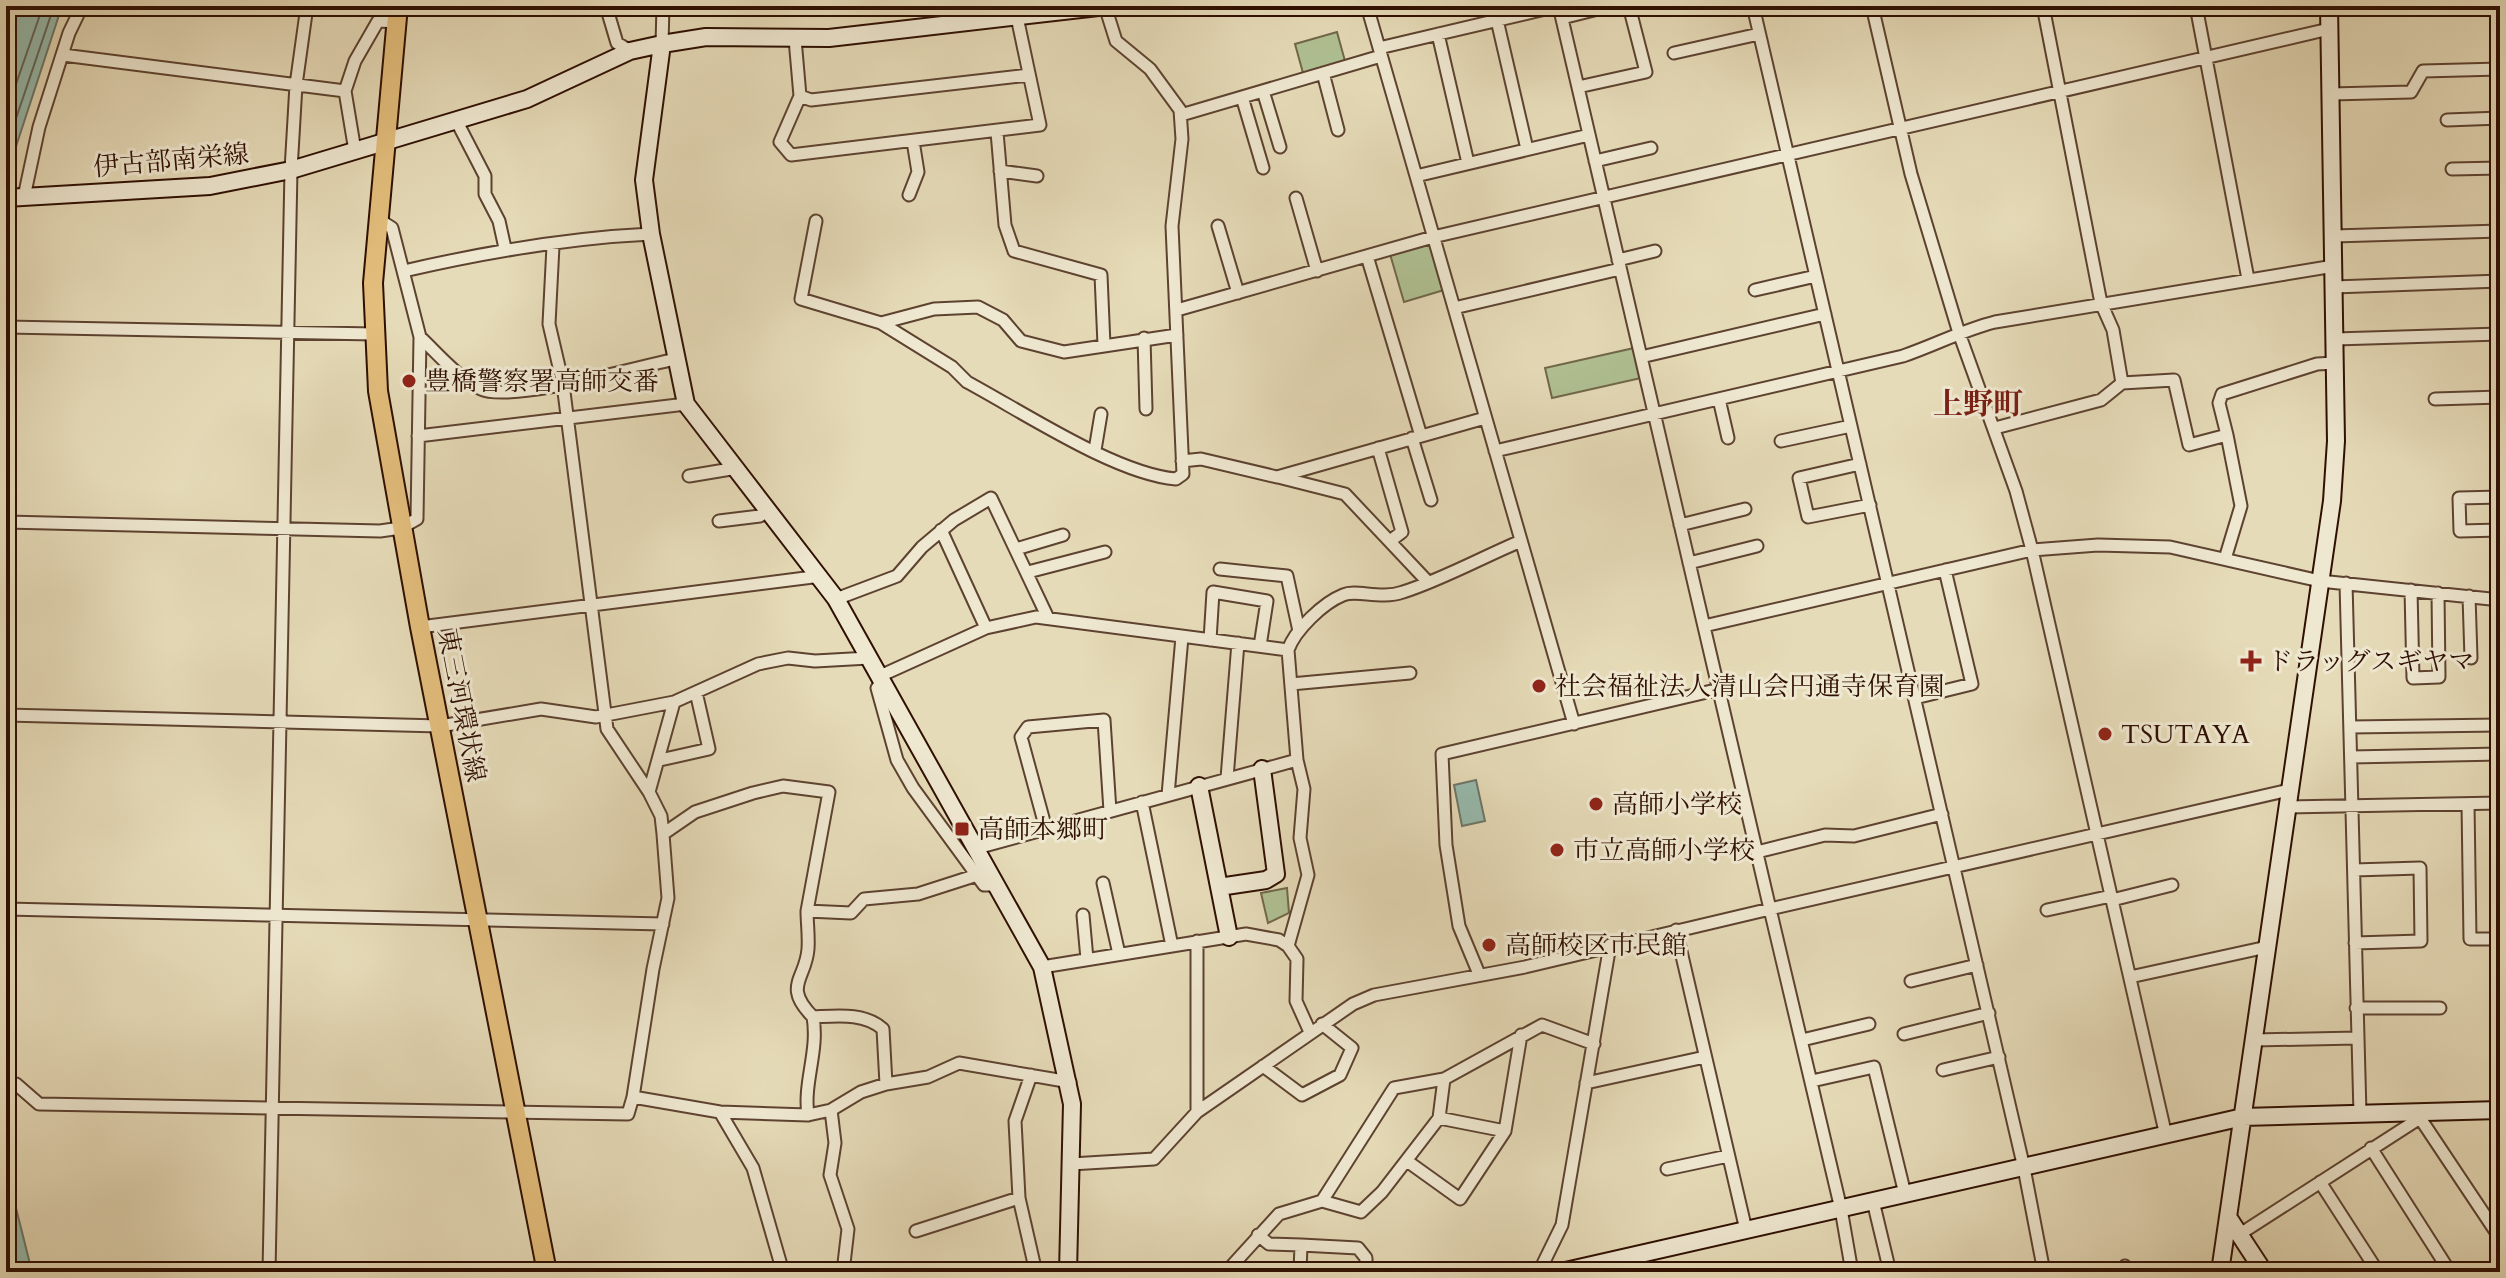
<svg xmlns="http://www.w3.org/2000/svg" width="2506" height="1278" font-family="Cardo,'Noto Serif JP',serif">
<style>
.green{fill:#b0c193;stroke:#70684a;stroke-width:2}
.water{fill:#96bbad;stroke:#6d7669;stroke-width:2}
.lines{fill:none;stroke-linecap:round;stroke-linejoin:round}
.shore{stroke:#626558;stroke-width:2}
.street-casing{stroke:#5d4230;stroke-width:15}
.secondary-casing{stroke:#2f0f02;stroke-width:20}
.primary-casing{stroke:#2f0f02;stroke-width:22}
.street{stroke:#efe8d1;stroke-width:11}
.secondary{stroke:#efe8d1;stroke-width:16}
.primary{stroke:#e3be7c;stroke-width:18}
.poi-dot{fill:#8f2418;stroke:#efe8d1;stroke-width:3}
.labels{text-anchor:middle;stroke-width:6;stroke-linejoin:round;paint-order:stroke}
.street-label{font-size:26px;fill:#2f0f02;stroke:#efe8d1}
.poi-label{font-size:26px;fill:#2f0f02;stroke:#efe8d1;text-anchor:start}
.quarter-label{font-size:30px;font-weight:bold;fill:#7a1f14;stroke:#efe8d1}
</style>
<rect width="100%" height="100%" fill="#e6dbb8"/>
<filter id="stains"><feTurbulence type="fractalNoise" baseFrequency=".0025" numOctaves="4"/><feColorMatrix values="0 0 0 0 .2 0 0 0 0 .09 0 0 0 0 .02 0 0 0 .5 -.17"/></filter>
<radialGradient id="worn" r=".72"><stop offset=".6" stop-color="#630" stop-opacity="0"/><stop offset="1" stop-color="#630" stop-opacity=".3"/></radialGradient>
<path class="green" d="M1337,32L1345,61L1303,73L1295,44Z
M1429,243L1444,290L1404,302L1390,254Z
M1634,348L1641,378L1552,398L1545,368Z
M1287,888L1289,913L1268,923L1261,893Z"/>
<path class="water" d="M6,6H62L6,177Z
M1476,780L1485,821L1462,826L1454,785Z
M6,1168L32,1272H6Z"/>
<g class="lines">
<path class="shore" d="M6,113L43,6
M6,148L54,6"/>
<g class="street-casing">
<path id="street" d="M606,6L617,43L630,51
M1367,6L1574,724
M1753,6L2024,1168L2044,1272
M1872,6L1911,174L1959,333L2016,491L2032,550L2166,1136
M2043,6L2101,303L2113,330L2122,383L2174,380L2189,445L2227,435L2241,506L2225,559
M2196,6L2248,279
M1562,18L1610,6
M1497,20L1527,149
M1438,34L1468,163
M795,39L800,96L780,142L791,155L1040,125L1017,17
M662,44L663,6
M1379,48L1558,6
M1674,53L1759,34
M63,55L345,91
M1323,73L1338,130
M1578,87L1646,72L1629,6
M1263,91L1280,147
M2331,94L2411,92L2423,71L2500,69
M800,96L811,100L1029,75
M1242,97L1263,168
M1181,115L1381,56
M456,120L485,176V194L499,221L505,248
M2447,120L2500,118
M997,132L1005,225L1014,251L1101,275L1104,345
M355,151L345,91L355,61L378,21L397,22
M1595,161L1651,148
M2452,169L2500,168
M1000,171L1037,176
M1416,176L1589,135
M909,195L918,172L913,141
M24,197L39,127L69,33L82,6
M1296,198L1317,271
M816,221L801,299L881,323L934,309L978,307L1003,320L1021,341L1064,352L1177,335
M1218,226L1238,293
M2334,236L2500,231
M553,246L549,324L563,384L607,729L649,792L661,816L663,834L668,898L653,969L633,1097
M1367,256L1421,436
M1618,260L1655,251
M404,271C486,252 566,238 651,234
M2334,287L2500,281
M1755,290L1816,276
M1454,308L1620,269
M1177,310L1433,237L2329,29
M881,323L952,367L967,382C1023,412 1116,474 1176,479L1183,474L1172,226L1182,139L1180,110L1150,69L1116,41L1105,6
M6,327L374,334
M420,337C439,355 457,377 481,389C510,403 639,367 675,359
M1144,338L1146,409
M2335,339L2500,334
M1641,357L1825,314
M1719,399L1728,438
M2435,399L2500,397
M1995,428L2101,400L2122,383
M2227,435L2219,403L2222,394L2317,364L2335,363
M418,436L686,404
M1412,438L1431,500
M1781,441L1851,426
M1378,448L1402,532L1390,541
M1095,450L1101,414
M1495,451L1903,356C1935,345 1963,330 1995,322L2334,266
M1182,461L1201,459L1277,477L1485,418
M1860,464L1799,478L1808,517L1870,505
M689,476L737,468
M1278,477L1345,494L1427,581
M2500,497L2459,498L2460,531L2500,530
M719,521L760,516L769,509
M6,522L380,531L401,528L417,519L420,337L392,228L378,219
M1680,525L1745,509
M941,530L986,628
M1016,549L1063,535
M1689,563L1757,546
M1220,569L1287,576L1299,631
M1028,572L1105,552
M2346,583L2360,1114
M2411,590L2413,678L2439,677L2438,593
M2469,596L2471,658
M836,599L897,576L922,547L954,520L991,498L1048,618
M1704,626L2032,550L2098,545L2170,547L2320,581L2500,600
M420,627L821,576
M1210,640L1213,592L1267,601L1260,646
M880,676L986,628L1036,617L1288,650
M882,682L877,688L897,760L913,788L984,885H998
M1291,684L1410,673
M1915,698L1972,684L1945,570
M6,715L440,726L541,709L596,717L674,702L758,664L788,658L815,661L869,658
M2350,727L2500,725
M2351,757L2500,754
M660,760L709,749L696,692
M1227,778L1238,643
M649,792L674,702
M1168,795L1182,637
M1142,802L1172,946
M2468,804L2470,939H2500
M2287,807L2500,803
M1046,829L1021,737L1028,727L1104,720L1110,811
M663,834L695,812L753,793L783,786L829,792L807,911L851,913L864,899L918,894L974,876
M977,848L1297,760L1288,650C1295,630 1323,603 1343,595C1357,589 1380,600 1403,592C1439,581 1485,556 1521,541
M1757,852L1825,835L1854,836L1942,814
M2354,870L2420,868L2421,941L2355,943
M1103,883L1119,954
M2112,900L2172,885
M6,909L663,924
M2047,910L2111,896
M807,911C807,923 809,936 808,949C806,979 782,986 813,1017C836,1016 864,1012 883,1029L886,1084
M1083,915L1087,959
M1676,930L1746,1230
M1197,941V1112
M1288,946L1297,959L1296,1001L1310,1032
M1042,967L1246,934L1279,940L1288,946L1308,875L1300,838L1304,789L1297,760
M1479,974L1459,926L1446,845L1442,754L1720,689
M2130,977L2267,947
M1911,981L1977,965
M2356,1008H2440
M1904,1034L1989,1013
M1802,1040L1869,1024
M2254,1040L2357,1038
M1263,1066L1302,1095L1340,1075L1352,1048L1322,1024
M1943,1070L1999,1057
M1031,1075L1015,1121L1019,1198L1035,1268L1108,1272
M1812,1081L1874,1067L1905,1194
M1586,1083L1705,1057
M16,1084L39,1104L628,1114L633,1097L720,1112L808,1115L831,1110L861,1092L886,1084L928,1077L959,1063L1070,1082
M831,1110L835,1143L830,1175L848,1229L843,1272
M720,1112L753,1168L783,1272
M808,1115C803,1083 819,1051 813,1017
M1439,1118L1505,1131
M2420,1118L2500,1238
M2371,1148L2450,1272
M1407,1161L1460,1199L1505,1131L1521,1035
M1071,1164L1154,1159L1197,1112L1353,1004L1374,995L1525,967L1770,909L1559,6
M1667,1169L1728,1156
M2320,1182L2378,1272
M1322,1201L1361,1212L1382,1192L1439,1118L1444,1079
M1873,1201L1890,1272
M916,1231L1019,1198
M2240,1234L2420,1118L2421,1112
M1258,1235L1269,1244L1301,1245
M2125,1266L2126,1272
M269,1272L291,170L296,85L307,6
M1218,1272L1229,1269L1279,1214L1322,1201L1394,1088L1444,1079L1542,1025L1594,1044
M1300,1272L1301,1245L1358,1248L1366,1258V1272
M1539,1272L1562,1225L1610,945
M1852,1272L1841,1209L1770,909L2289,790"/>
</g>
<g class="secondary-casing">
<path id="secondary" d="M662,44L644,180L651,234L686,404L836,599L1042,967L1072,1104L1068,1272
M6,198L210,186L291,170L527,99L630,51L662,44L706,37L829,38L1107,6
M1199,786L1229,937
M1219,887L1266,880L1276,874L1262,769
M2228,1217L2264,1272
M1561,1272L2243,1117L2500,1110
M2220,1272L2332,501L2336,441L2329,6"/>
</g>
<g class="primary-casing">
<path id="primary" d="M398,6L373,283L378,391L420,627L547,1272"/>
</g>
<use href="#street" class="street"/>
<use href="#secondary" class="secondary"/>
<use href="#primary" class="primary"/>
</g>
<g class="poi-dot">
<circle cx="409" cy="381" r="8"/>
<path d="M2247 649h8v8h8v8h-8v8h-8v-8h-8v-8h8z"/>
<circle cx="1539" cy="686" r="8"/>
<circle cx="2105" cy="734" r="8"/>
<circle cx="1596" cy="804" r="8"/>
<rect x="954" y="821" width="16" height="16" rx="4"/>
<circle cx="1557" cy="850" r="8"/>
<circle cx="1489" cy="945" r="8"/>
</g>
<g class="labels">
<g class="street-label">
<text transform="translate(171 160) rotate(-5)" y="9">伊古部南栄線</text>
<text transform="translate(462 705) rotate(79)" y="9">東三河環状線</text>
</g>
<g class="poi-label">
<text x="425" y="390">豊橋警察署高師交番</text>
<text x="2267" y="670">ドラッグスギヤマ</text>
<text x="1555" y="695">社会福祉法人清山会円通寺保育園</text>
<text x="2121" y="743">TSUTAYA</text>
<text x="1612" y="813">高師小学校</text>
<text x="978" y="838">高師本郷町</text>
<text x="1573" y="859">市立高師小学校</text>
<text x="1505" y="954">高師校区市民館</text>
</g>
<g class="quarter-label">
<text x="1978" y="414">上野町</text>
</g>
</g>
<rect width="2506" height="1278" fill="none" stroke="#e6dbb8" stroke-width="32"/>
<rect x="8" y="8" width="2490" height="1262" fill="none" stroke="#2f0f02" stroke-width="4"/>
<rect x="16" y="16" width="2474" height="1246" fill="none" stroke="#2f0f02" stroke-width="2"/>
<rect width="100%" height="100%" filter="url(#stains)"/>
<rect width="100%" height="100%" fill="url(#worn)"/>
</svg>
